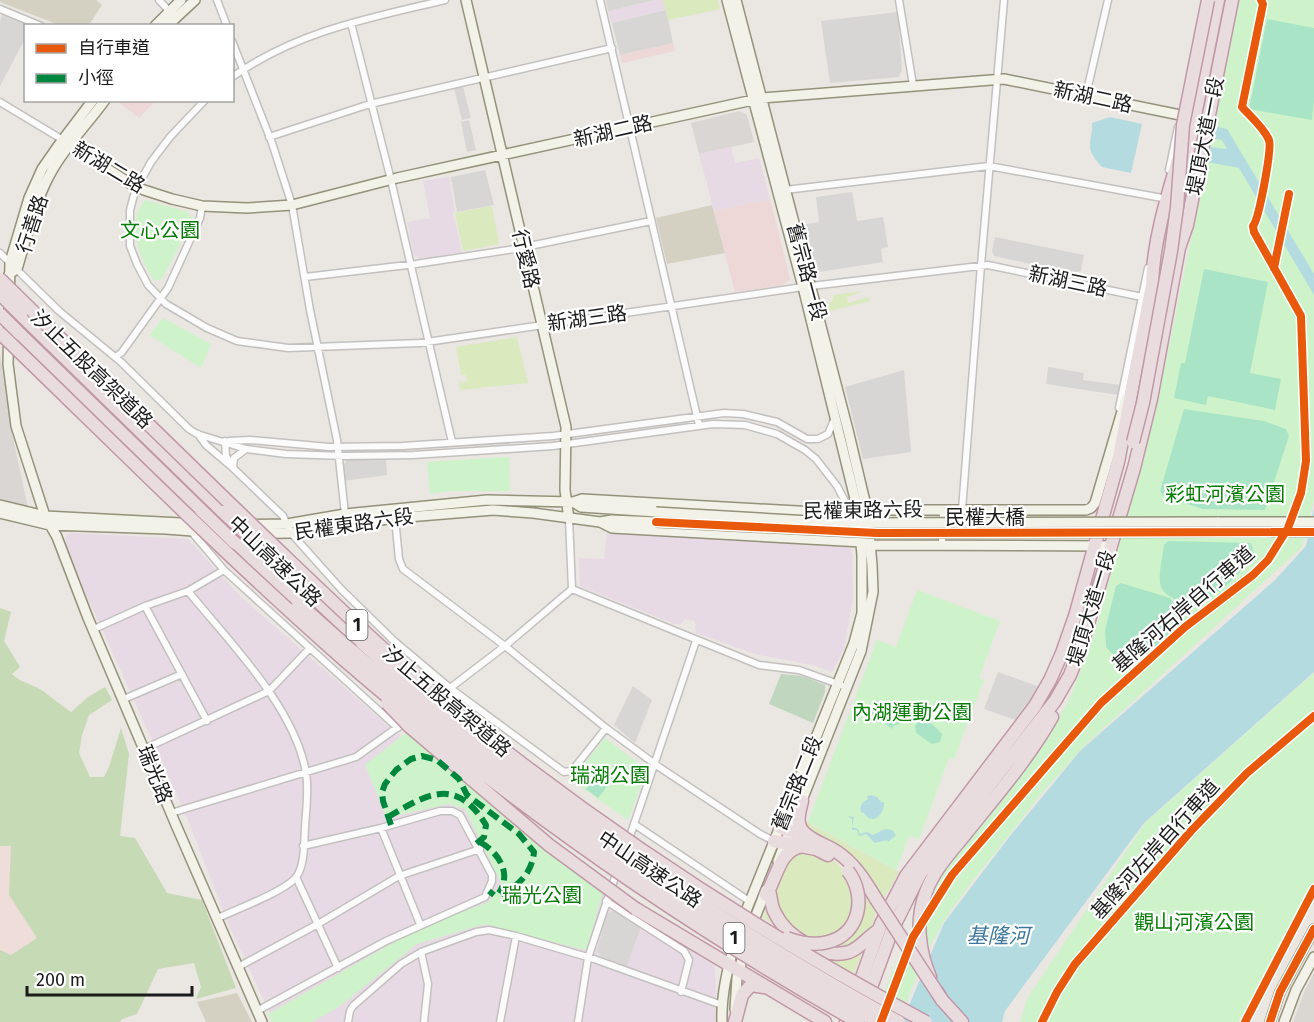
<svg xmlns="http://www.w3.org/2000/svg" width="1314" height="1022" font-family="'Fira Sans','Noto Sans TC',sans-serif">
<style>
.residential{fill:#d9d6d4}
.commercial{fill:#edd8d7}
.industrial{fill:#e8dae4}
.religious{fill:#d8d6d4}
.military{fill:#eeddd8}
.airport{fill:#dad6d1}
.construction{fill:#d4d1c3}
.grass{fill:#dae9be}
.forest{fill:#c6dab5}
.cemetery{fill:#c0d6be}
.park{fill:#cef3ca}
.pitch{fill:#aae4c6}
.water{fill:#b3dbe0}
.lines{fill:none;stroke-linecap:round;stroke-linejoin:round}
.street-casing{stroke:#c2c1bf;stroke-width:9}
.secondary-casing{stroke:#94927a;stroke-width:12}
.highway-casing{stroke:#c198a7;stroke-width:15}
.street{stroke:#fcfbfb;stroke-width:6}
.secondary{stroke:#f2f2e8;stroke-width:9}
.highway{stroke:#e9dcdf;stroke-width:12}
.secondary-bridge-casing{stroke:#94927a;stroke-width:12;stroke-linecap:butt}
.highway-bridge-casing{stroke:#c198a7;stroke-width:15;stroke-linecap:butt}
.secondary-bridge{stroke:#f2f2e8;stroke-width:9}
.highway-bridge{stroke:#e9dcdf;stroke-width:12}
.quiet{stroke:#00873e;stroke-width:6;stroke-dasharray:12 6;stroke-linecap:butt}
.cycleway-casing{stroke:#fff;stroke-width:11}
.cycleway{stroke:#e8590c;stroke-width:8}
.labels{text-anchor:middle;stroke-width:4.5;stroke-linejoin:round;paint-order:stroke}
.shield{fill:#fff;stroke:#5f5f5f;stroke-width:1.5}
.shield-label{font-size:18px;font-weight:bold;fill:#1b1b1b}
.street-label{font-size:20px;fill:#1b1b1b;stroke:#fff}
.park-label{font-size:20px;fill:#057d04;stroke:#fff}
.water-label{font-size:21px;font-style:italic;fill:#3d789f;stroke:#fff}
</style>
<rect width="100%" height="100%" fill="#eae6e2"/>
<path class="residential" d="M740,111L747,115L754,142L699,154L691,123Z
M0,353L11,428L28,508L0,500Z"/>
<path class="commercial" d="M673,43L675,51L622,63L620,55Z
M117,101H155L139,118Z
M770,199L790,279L783,285L735,292L714,211Z"/>
<path class="industrial" d="M655,0H663L666,10L611,23L608,11Z
M731,147L735,163L759,158L770,199L714,211L699,154Z
M449,177L455,211L453,212L462,252L420,259L414,255L407,222L430,218L423,181Z
M71,533L188,539L240,596L386,724L612,897L715,966L717,1022H274L227,921L190,825L104,633L62,544L68,534Z
M607,533L761,540L847,547L852,549L853,598L844,649L832,672L813,665L755,654L696,633L695,621L685,619L681,624H674L580,586L579,558L604,559Z"/>
<path class="religious" d="M606,0H655L608,11Z
M666,10L673,43L620,55L612,23Z
M898,12L902,70L899,77L830,83L821,21Z
M3,14L29,25L26,26L25,39L0,86V21Z
M463,86L471,118L462,120L454,88Z
M469,120L476,150L467,152L461,122Z
M485,170L494,205L457,212L451,177Z
M852,192L857,221L883,217L888,247L881,249L883,262L813,273L802,225L819,222L816,197Z
M995,237L1084,255L1081,271L1076,272V274L994,256L992,251Z
M1048,367L1084,373L1083,380L1121,385L1118,395L1046,384Z
M904,370L911,452L863,459L845,387Z
M386,459L387,475L344,481L343,466L347,460Z
M998,672L1040,687L1016,720L984,709Z
M633,686L652,700L635,743L614,725Z
M614,911L641,927L627,966L602,957L597,951L606,917L608,913Z"/>
<path class="military" d="M12,845L9,895L37,938L11,955L0,950V846Z"/>
<path class="airport" d="M1314,973V1022H1293L1305,990Z"/>
<path class="construction" d="M0,0H96L102,5L89,25H59L0,2Z
M712,205L725,253L667,264L656,218Z
M237,993L252,1022H206L197,1002Z"/>
<path class="grass" d="M663,0H718L720,9L668,20Z
M492,206L499,244L463,251L455,213Z
M864,291L847,297L848,303L869,297L870,301L830,311L828,304L833,300V295Z
M517,337L528,383L460,390L459,382L467,381L466,375H461L456,347Z
M803,820L899,872L883,900C858,861 850,849 806,830Z
M795,847C807,851 823,853 834,861C865,883 860,934 818,939C798,941 779,927 763,918L782,864Z
M858,882L878,907L854,974L800,945L813,944L852,926Z"/>
<path class="forest" d="M0,608L11,612L4,641L20,667L12,674C21,683 33,684 43,691C52,698 61,705 71,712L88,697L105,687L112,700L89,715L82,735L79,753L90,777H104L109,767L121,728L129,754L120,836L135,838L167,893L202,900L236,988L196,999L201,987L194,963L158,969L137,1014L122,1019L120,1022H0V950L11,955L37,938L9,895L11,846H0Z"/>
<path class="cemetery" d="M781,674L802,676L825,685V692L813,723L769,704Z"/>
<path class="park" d="M1237,0H1314V500L1302,547L1084,746L1042,793L971,883L949,913L930,945L898,1022H873L892,972L953,855L1052,729L1069,700L1092,642L1156,410L1207,162L1220,74Z
M145,200L188,212L193,220L162,279L154,281C140,258 125,224 145,200Z
M163,318L211,344L201,368L149,335Z
M509,457L510,491H451L430,494L427,462Z
M917,590L1000,621L979,678L984,680L954,759L949,758L919,839L909,836L896,870L808,822L877,640L896,647Z
M1314,673V896L1248,1022H1020L1028,997L1145,823Z
M409,730L485,800L604,889L587,947L585,950L485,924L417,944L340,1006L312,1022H272L268,1014L419,928L489,902L501,883L465,809L448,804L387,818L365,765Z
M605,738L647,770L628,820L571,780Z"/>
<path class="pitch" d="M1267,19L1314,28V101L1312,120L1249,109Z
M1204,269L1268,282L1250,373L1281,379L1275,410L1208,396L1206,405L1174,398L1181,363H1185Z
M1184,409L1264,421L1286,429L1289,436L1265,510L1203,509L1163,496L1160,491Z
M1168,541L1251,543L1255,557L1229,583L1198,606C1151,595 1158,586 1164,545Z
M1121,583L1170,598L1184,617C1167,638 1148,654 1126,669L1106,647L1105,630L1116,586Z
M877,700L888,708L900,709L903,713L900,724L893,726L892,729L882,721L868,720L865,717V707Z
M921,720C929,720 937,728 942,734L940,742L932,744L916,733L915,725Z
M604,765L617,774L598,798L586,789Z"/>
<path class="water" d="M1110,117L1142,124L1131,173L1102,167C1082,146 1093,143 1092,123Z
M1214,126L1227,129L1314,274V295L1239,168L1207,162L1210,147L1227,149L1222,140L1211,138Z
M1314,508V672L1144,823L1005,1011L1002,1022H902L944,923L1010,836L1080,751L1275,580L1306,546Z
M871,795L877,797L881,802H884C885,809 880,817 874,819L868,818L864,813L861,812C859,806 862,802 868,799L867,796Z
M848,816L854,817L852,827L858,829L860,834L867,832L873,835L885,829L892,830L896,835L888,842L887,840L875,843L866,834L859,836L857,830H852V819Z"/>
<g class="lines">
<g class="street-casing">
<path id="street" d="M159,0L171,13
M217,0L227,26
M600,0L699,425
M899,0L913,85
M0,9L41,26
M351,23L391,180L452,442
M232,41L272,143L292,205L310,310L337,440L345,514
M232,77C298,31 369,18 445,0
M1086,95L1108,0
M205,100L170,137L151,162L141,180L134,195L130,210V246L137,264L148,285L166,304L207,328L237,341L288,348L420,343L803,287L988,265L1142,297
M0,102L63,140
M269,137L370,104L612,48
M1169,170L1178,127
M785,190L989,166L1162,198
M0,253L59,311L121,362L189,429L197,434L246,449L286,454L345,456L413,455L553,446L713,424L745,425L777,434L805,450L816,459L837,486L858,526
M305,277L416,264L515,249L651,221
M116,357L122,352L168,288L200,218L202,206
M1119,408L1148,268
M198,434L206,445L233,468L234,458L246,449
M225,441L226,456L233,468L283,516L291,533L341,589L393,640L450,688L564,772L570,771L575,767L606,728
M229,441L250,440L329,447L403,446L553,436L724,413L743,414L777,422L807,439H818L828,434L835,418
M962,510L981,265L1004,0
M395,518L399,559L403,569L505,646L606,728L659,767L760,834L774,841
M569,519L572,589
M190,530L224,570L398,728
M942,545L943,510
M572,589L759,665L799,670L841,685
M188,591C229,642 295,707 306,773C309,790 306,810 305,827C304,843 305,863 297,876C287,891 234,910 216,919
M145,606L207,721
M94,629L145,606L188,591L224,570
M437,698L505,646L572,589
M124,699L182,674
M144,749L269,691L309,649
M171,813L356,757L405,722
M634,824L749,901
M381,828L420,924
M628,842L696,641
M296,877L338,968
M606,901L684,951L689,960L681,992
M516,936L594,959L722,1005
M421,952L428,984L424,1022
M238,967L318,924L399,876L480,849
M257,1011L386,941L485,897L492,881V875L460,815L452,811H440L381,828L303,846
M348,1022L350,1011L353,1006L401,964L421,952L476,932L489,930L516,936L500,1022
M578,1022L588,958L617,871"/>
</g>
<g class="secondary-casing">
<path id="secondary" d="M466,0L566,427L565,490L569,519
M727,0L803,287L858,511L862,555V613L854,643L742,921
M736,0L848,430L867,510L872,565L873,592L861,651L778,861
M155,26L181,0
M167,26L195,0
M93,100L58,146L42,169L29,198L10,262L8,364L16,426L45,516L57,537L88,618L176,825L262,1022
M63,140L131,184L144,190L172,199L202,206L247,208L292,205L397,178L762,98L1004,79L1180,115
M9,274L17,269C26,240 33,208 47,180C61,151 86,126 105,100
M573,502L581,507L656,512
M0,505L45,516L200,524
M0,513L50,525L166,529L206,532
M600,522L612,528L862,542L871,545L1111,546
M1217,522H1314
M216,525L287,524L345,514L487,500L573,502L582,499L833,513L877,510H1086L1091,508L1095,503L1126,398
M1213,532H1314
M223,534L291,533L395,518L493,510L533,513L600,522L612,520L656,522
M751,928L766,890
M735,1009L737,978L745,949
M722,1022C721,995 727,969 735,943
M1270,1022L1280,992L1314,929
M1284,1022L1296,990L1314,957"/>
</g>
<g class="highway-casing">
<path id="highway" d="M1183,175L1218,0
M21,315L223,512
M20,334L201,510
M235,543L298,603
M257,544L362,643
M802,801C800,810 796,820 801,829C809,841 826,844 837,852C855,864 865,881 876,899
M780,827L807,837
M774,841L816,849L828,855
M769,890C771,898 771,906 775,913C786,936 823,960 849,952C861,948 868,936 879,930
M766,895C777,878 779,849 803,846
M636,909L825,1022
M930,977C919,951 915,920 926,892C934,869 952,851 967,832C997,795 1028,759 1052,717
M938,993L942,1000L962,1022
M866,1001L892,930L920,874L1055,701L1070,675L1082,644L1134,468L1151,399L1179,248L1187,225L1232,0
M735,1022L742,995L751,985L764,987
M846,1022L881,924L906,876L1035,706L1050,680L1062,653L1075,616L1118,462L1152,285C1153,243 1166,200 1178,160"/>
</g>
<use href="#street" class="street"/>
<use href="#secondary" class="secondary"/>
<use href="#highway" class="highway"/>
<g class="secondary-bridge-casing">
<path id="secondary-bridge" d="M656,512L845,523L1217,522
M656,522L877,533L1213,532"/>
</g>
<g class="highway-bridge-casing">
<path id="highway-bridge" d="M0,279C90,367 180,456 271,543C338,607 406,673 480,731C619,841 769,938 926,1022
M0,294L21,315
M0,314L20,334
M0,333C113,442 224,554 342,658C501,796 675,919 858,1022
M1133,442L1143,403L1171,251L1177,207L1183,125L1208,0
M201,510L235,543
M223,512L257,544
M298,603C475,763 667,909 878,1022
M362,643C406,682 450,722 497,758C623,857 759,945 899,1022
M387,703L410,727L549,845L636,909
M876,899L942,1000
M787,938C800,943 814,946 828,942C860,934 867,896 848,871"/>
</g>
<use href="#secondary-bridge" class="secondary-bridge"/>
<use href="#highway-bridge" class="highway-bridge"/>
<path class="quiet" d="M388,817C427,794 456,776 486,825L484,837L476,844
M391,825L383,801L382,792L385,784L396,770L411,759L422,756L437,760L459,779L467,795L519,834L534,852C532,873 519,885 501,895
M480,842C499,853 512,873 499,893
M489,891L494,895"/>
<g class="cycleway-casing">
<path id="cycleway" d="M1274,268L1289,194
M656,522L877,533L1314,532
M881,1022L913,937L952,875L1101,703L1185,627L1253,575L1268,560L1288,528L1301,493L1306,461L1301,316L1254,232L1253,226C1259,219 1272,149 1269,140C1264,128 1251,117 1242,107L1263,4L1261,0
M1042,1022L1057,992L1075,964L1191,831L1247,773L1314,716
M1245,1022L1314,889
M1270,1022L1280,992L1314,929"/>
</g>
<use href="#cycleway" class="cycleway"/>
</g>
<g class="labels">
<g class="shield">
<rect x="346.5" y="610" width="21" height="30" rx="4.5"/>
<rect x="723.5" y="923" width="21" height="30" rx="4.5"/>
</g>
<g class="shield-label">
<text x="357" y="631">1</text>
<text x="734" y="944">1</text>
</g>
<g class="street-label">
<text transform="translate(1093 97) rotate(12)" y="7">新湖二路</text>
<text transform="translate(613 131) rotate(-13)" y="7">新湖二路</text>
<text transform="translate(1205 136) rotate(-79)" y="7">堤頂大道一段</text>
<text transform="translate(109 167) rotate(31)" y="7">新湖二路</text>
<text transform="translate(32 224) rotate(-72)" y="7">行善路</text>
<text transform="translate(526 259) rotate(77)" y="7">行愛路</text>
<text transform="translate(807 272) rotate(75)" y="7">舊宗路一段</text>
<text transform="translate(1068 281) rotate(12)" y="7">新湖三路</text>
<text transform="translate(587 318) rotate(-8)" y="7">新湖三路</text>
<text transform="translate(92 369) rotate(44)" y="7">汐止五股高架道路</text>
<text transform="translate(863 510) rotate(-1)" y="7">民權東路六段</text>
<text x="985" y="524">民權大橋</text>
<text transform="translate(354 524) rotate(-8)" y="7">民權東路六段</text>
<text transform="translate(275 561) rotate(44)" y="7">中山高速公路</text>
<text transform="translate(1091 608) rotate(-73)" y="7">堤頂大道一段</text>
<text transform="translate(1183 609) rotate(-41)" y="7">基隆河右岸自行車道</text>
<text transform="translate(447 701) rotate(40)" y="7">汐止五股高架道路</text>
<text transform="translate(155 774) rotate(68)" y="7">瑞光路</text>
<text transform="translate(797 783) rotate(-68)" y="7">舊宗路二段</text>
<text transform="translate(1155 849) rotate(-48)" y="7">基隆河左岸自行車道</text>
<text transform="translate(650 869) rotate(34)" y="7">中山高速公路</text>
</g>
<g class="park-label">
<text x="160" y="237">文心公園</text>
<text x="1225" y="501">彩虹河濱公園</text>
<text x="912" y="719">內湖運動公園</text>
<text x="610" y="782">瑞湖公園</text>
<text x="542" y="902">瑞光公園</text>
<text x="1194" y="929">觀山河濱公園</text>
</g>
<g class="water-label">
<text x="998" y="943">基隆河</text>
</g>
</g>
<rect x="24" y="24" width="210" height="78" fill="#ffffff" stroke="#a4a4a4" stroke-width="1.5"/>
<rect x="36" y="44" width="30" height="9" fill="#e8590c" stroke="#a4a4a4" stroke-width="1.5"/>
<text x="78" y="54" font-size="18" fill="#1b1b1b">自行車道</text>
<rect x="36" y="74" width="30" height="9" fill="#00873e" stroke="#a4a4a4" stroke-width="1.5"/>
<text x="78" y="84" font-size="18" fill="#1b1b1b">小徑</text>
<path d="M27 986v9h165v-9" fill="none" stroke="#1b1b1b" stroke-width="3"/>
<text x="36" y="986" font-size="18" fill="#1b1b1b" stroke="#ffffff" stroke-width="4.5" paint-order="stroke">200 m</text>
</svg>
